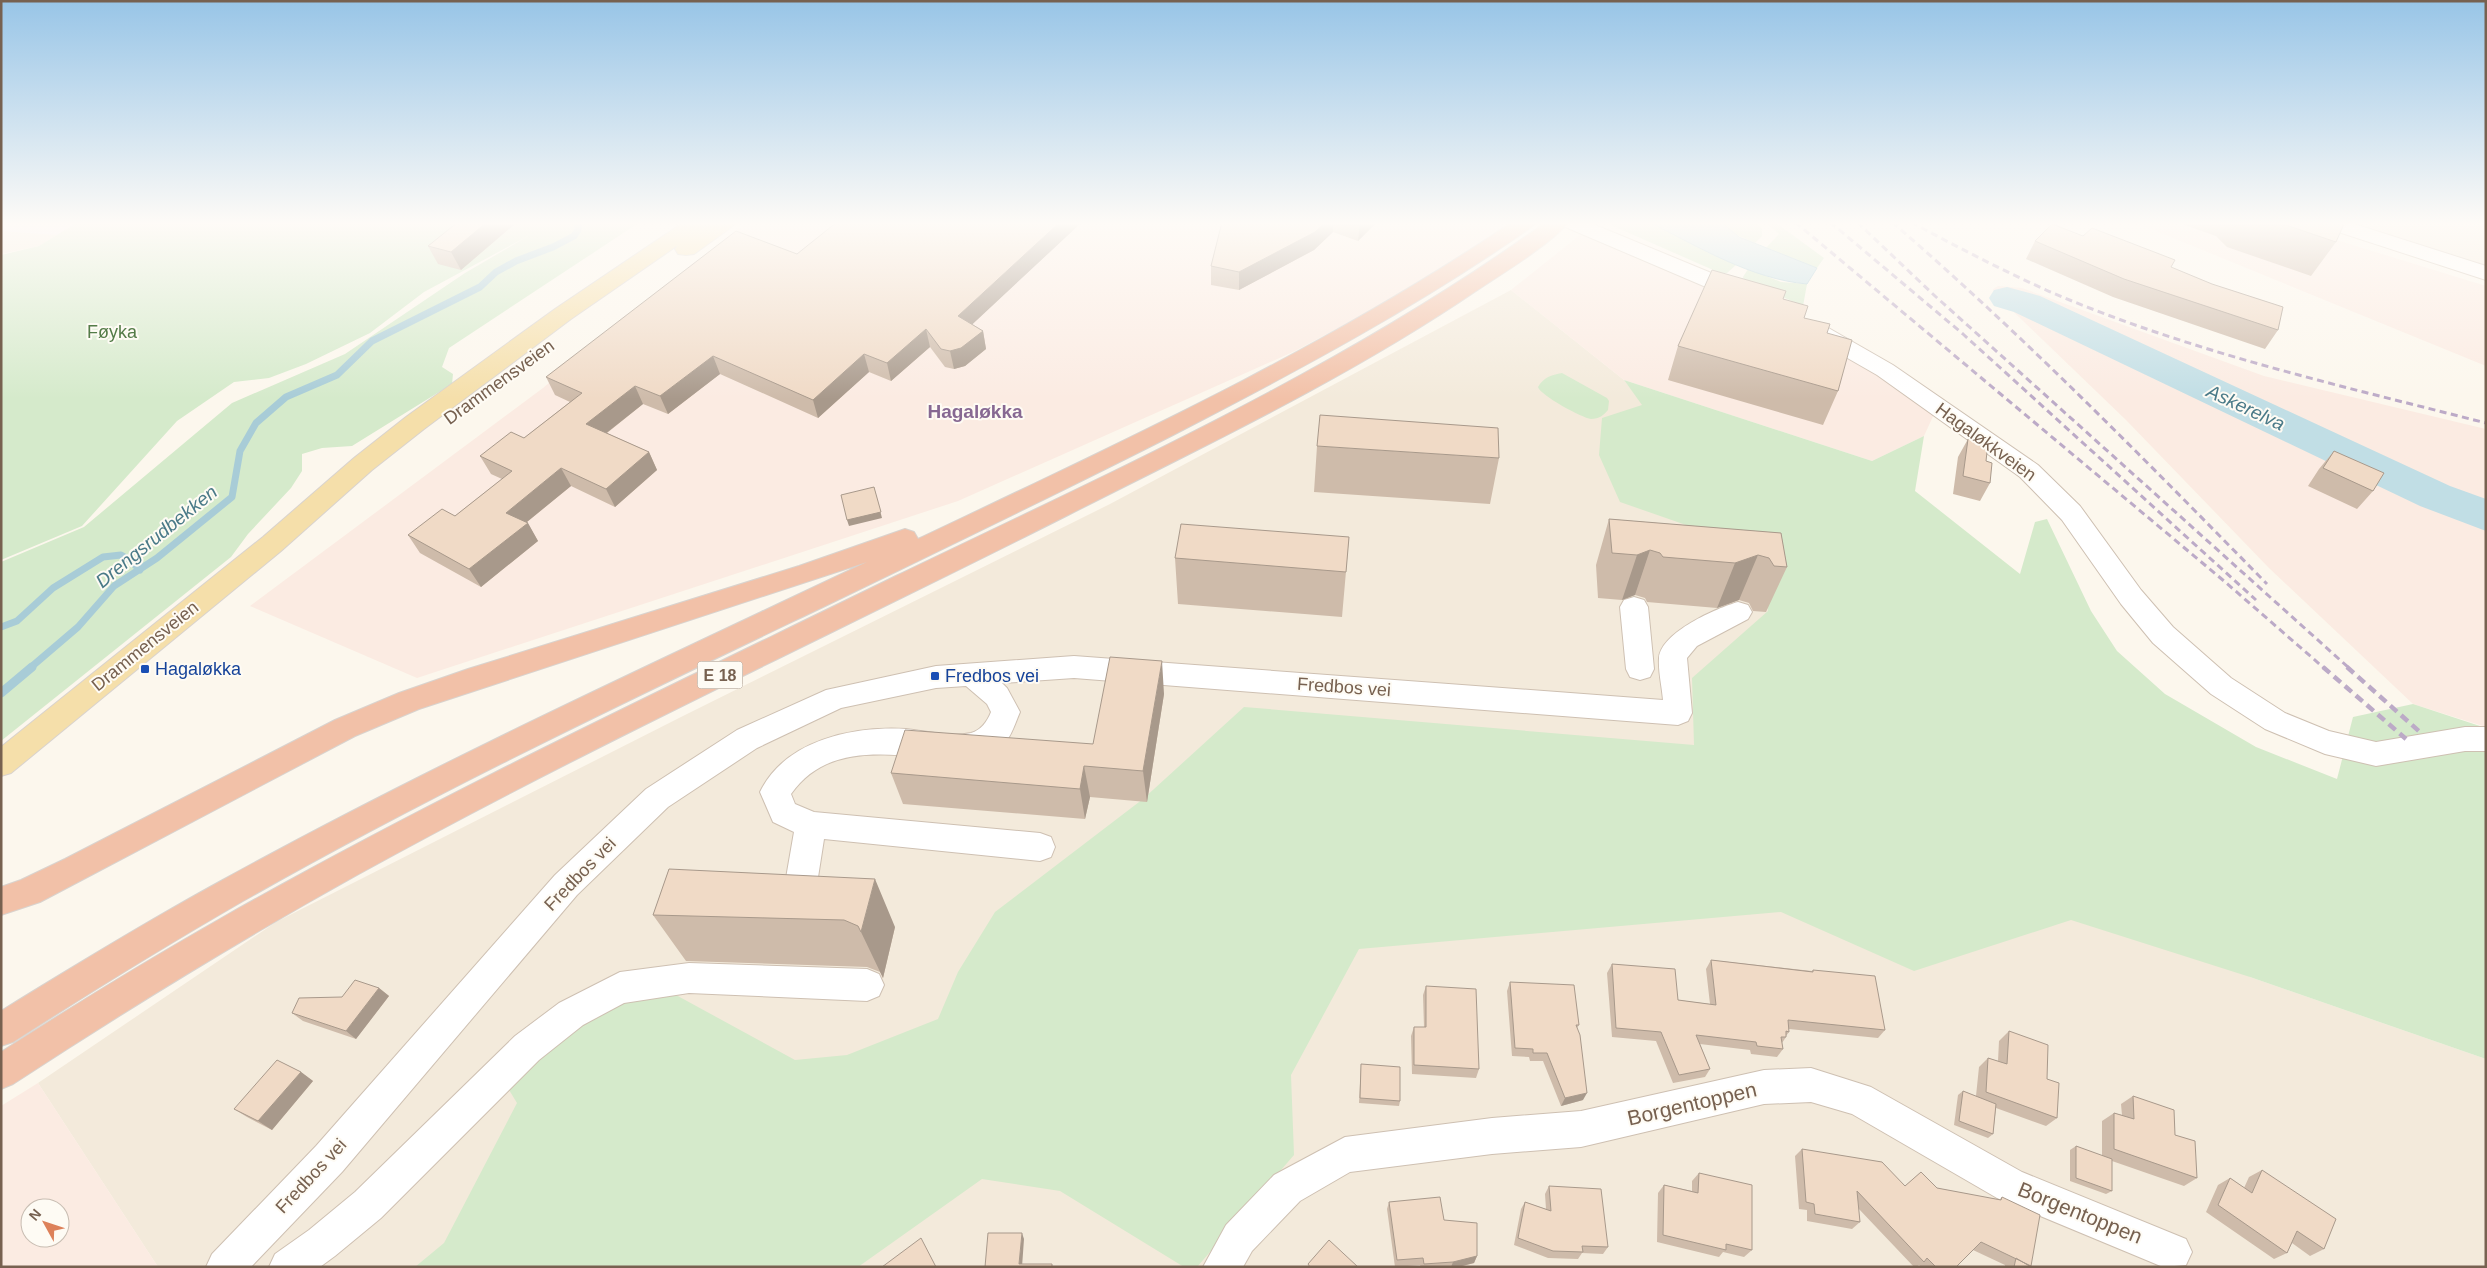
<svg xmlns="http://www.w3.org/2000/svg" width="2487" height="1268" font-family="Arial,sans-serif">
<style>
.residential{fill:#f3eadb}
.commercial{fill:#fbebe2;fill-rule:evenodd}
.education{fill:#f4e9f9}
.green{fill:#d5eacb}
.water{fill:#c1dee5;stroke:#a8ccd7}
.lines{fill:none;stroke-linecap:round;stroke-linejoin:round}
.stream-far1{stroke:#a8ccd7;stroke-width:7}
.stream{stroke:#a8ccd7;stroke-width:9}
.river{fill:#c1dee5;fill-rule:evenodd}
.minor-casing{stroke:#cec0b2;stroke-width:2}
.major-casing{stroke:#d9d3ce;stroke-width:2}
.highway-casing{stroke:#d9d3ce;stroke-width:2}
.minor{fill:#fff;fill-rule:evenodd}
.major{fill:#f5dfaa;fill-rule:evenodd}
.highway{fill:#f2c1a8;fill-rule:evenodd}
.rail-far1{stroke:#bcaac7;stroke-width:3;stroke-dasharray:7 4.5;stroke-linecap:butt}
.rail{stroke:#bcaac7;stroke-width:4.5;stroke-dasharray:9 5.5;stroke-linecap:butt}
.wall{fill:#cebbaa}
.shaded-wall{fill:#a8998b}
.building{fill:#f0dac6;stroke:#a8998b}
.transit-dot{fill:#1a4fb4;stroke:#fefbf4;stroke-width:2}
.labels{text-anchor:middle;stroke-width:4;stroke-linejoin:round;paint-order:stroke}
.shield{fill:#fefbf4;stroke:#a08f81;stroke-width:1}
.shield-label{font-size:16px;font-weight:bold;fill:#776150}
.park-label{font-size:18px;fill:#547c48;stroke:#fefbf4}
.street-label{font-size:18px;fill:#776150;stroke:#fefbf4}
.transit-label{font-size:18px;fill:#164399;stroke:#fefbf4;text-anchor:start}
.water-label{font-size:19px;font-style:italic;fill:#4a7a88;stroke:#fefbf4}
.neighbourhood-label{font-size:19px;font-weight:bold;fill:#876892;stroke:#fefbf4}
.near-street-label{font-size:21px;fill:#776150;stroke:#fefbf4}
</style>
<rect width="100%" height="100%" fill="#fcf7ed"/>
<path class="residential" d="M1,222H78L39,246L1,254Z
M2345,222H2486V266L2470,261Z
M1511,290L1624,380L1793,601L2250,977L2486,1059V1267H158L38,1083L276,922L681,717L1110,504Z"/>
<path class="commercial" d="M747,222H1517L1462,262L1295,351L958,501L417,678L250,606L543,388L641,305Z
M2134,222H2278L2486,286V366Z
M1585,231L1844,351L1935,412L1924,436L1872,461L1624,380L1511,290Z
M1998,286L2022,288L2264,376L2486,429V727L2413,704L2269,568L2126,420L1994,293L1993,289Z
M38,1083L158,1267H1V1106ZM30,1208H60V1238H30Z"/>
<path class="education" d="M1,222H78L57,235L1,231Z"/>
<path class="green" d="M78,222H550L549,224L640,222L449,348L442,367L453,374L452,384L352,446L322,448L302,454V471L291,488L248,534L231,557L1,741V562L84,527L232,403L345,354L465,273L530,235L424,292L370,333L306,364L269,378L234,382L177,421L82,526L1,560V255L39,246Z
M1604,222H1649L1736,265L1727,273H1720Z
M1721,222H1755L1762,228V236L1755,243L1732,233Z
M1765,222H1775L1824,258L1817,268L1766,248L1779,234Z
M1748,269L1781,282L1807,284L1803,306L1744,280L1743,277Z
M1562,373L1607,398L1609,401L1608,410C1604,415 1599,419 1591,419C1582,418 1540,395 1538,387C1544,377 1551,375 1562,373Z
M1624,380L1872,461L1924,436L1915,491L2020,574L2035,522L2047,519L2091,611L2117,651L2165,694L2256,747L2337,779L2353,717L2413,704L2486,728V1059L2250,977L2071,920L1914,971L1781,912L1359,949L1291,1075L1294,1155L1197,1267H1184L1060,1191L982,1179L858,1267H415L444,1243L517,1103L506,1085L525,1065L621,999L676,995L795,1060L847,1055L938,1019L958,972L995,912L1143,799L1244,707L1694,745L1692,678L1768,611L1762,576L1709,533L1620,502L1599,455L1602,418L1642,405Z"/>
<path class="water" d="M1649,222H1721L1739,237L1817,268L1807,284C1751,279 1699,247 1649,222Z"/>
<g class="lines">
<path class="stream-far1" d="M1,627L17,621L53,588L103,557L121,555L130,560L140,570
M30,668L78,627L114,586L157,558L232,497L240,451L256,423L286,397L337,375L372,341L480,287L496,272L516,261L553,247L574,236L578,230V222"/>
<path class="stream" d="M1,693L32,667"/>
<path class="river" d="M2007,287L2040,296L2450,486L2486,499V531L2420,506L2014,312L1994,306L1989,298L1994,290Z"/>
<g class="minor-casing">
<path id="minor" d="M1560,222H1588L1750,289L1753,294L1750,299L1742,301L1734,299L1563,226Z
M2317,222H2348L2486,266V280L2320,226Z
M1817,324L1825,326L1893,365L2038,465L2080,506L2141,590L2173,627L2231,678L2285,713L2329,731L2376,742L2465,727H2486V751H2465L2376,766L2325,754L2265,729L2211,694L2153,643L2121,604L2062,520L2020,477L1877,375L1809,336L1806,331L1809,326Z
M1634,597L1644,600L1648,607L1654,669L1650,677L1640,680L1630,677L1626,669L1620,607L1624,600Z
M1738,602L1748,605L1752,612L1748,619L1697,646L1687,658L1692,713L1688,721L1678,725L1074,678L1002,683L1007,688L1020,712C1016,721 1013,732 1007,740C965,790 848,713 791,794L795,804L814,812L1040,833L1051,837L1055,847L1051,857L1040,861L824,839L816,890L821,892L826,902L821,912C808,917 800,916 787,911L782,901L794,832L773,822L760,792C785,740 853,726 906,729C927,731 949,738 971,733C981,730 987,722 991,712L987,704L966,686L936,688L841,708L757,748L668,807L577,895L342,1172L251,1267H206L212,1254L316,1146L555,875L646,789L737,730L826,690L936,666L1074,656L1663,700C1662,687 1658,671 1659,658C1661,632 1717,608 1738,602Z
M689,963L867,969L879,974L884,985L879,996L867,1001L689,993L624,1003L583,1025L539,1060L381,1218L335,1256L320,1267H269L275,1254L309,1230L355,1192L515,1036L559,1003L620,972Z
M1811,1068L1871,1087L2022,1172L2186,1239L2192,1252L2186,1265L2163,1267L1997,1198L1852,1114L1811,1102L1764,1104L1581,1147L1492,1154L1350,1172L1300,1201L1252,1251L1243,1267H1203L1226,1225L1274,1175L1345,1137L1492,1118L1581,1111L1764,1070Z"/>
</g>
<g class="major-casing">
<path id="major" d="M684,222H708L701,229L712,222H736L733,226L694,254L686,255L678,254L675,249L678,245L571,319L424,429L372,470L281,551L11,773L1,776V747L263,537L354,458L406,417L555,309Z"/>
</g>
<g class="highway-casing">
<path id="highway" d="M1512,222H1536L1533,226C1419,306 1297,371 1173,435C1057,494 940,550 823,607C627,701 431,794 243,901C165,946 89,993 13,1042L1,1046V1011C74,966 146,922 221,881C431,765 650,665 867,562L419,709L355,736L40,902L1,915V887L21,880L65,859L335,720L399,693L468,669L799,566L905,529L914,532L918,539C1120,443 1327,348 1512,222Z
M1546,222H1569C1547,247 1504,272 1476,291C1348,378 1206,445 1068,515C831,635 590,746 357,875C240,940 126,1010 13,1084L1,1089V1052C73,1006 146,961 220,919C440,794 669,687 896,576C1118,469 1346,367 1546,222Z"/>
</g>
<use href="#minor" class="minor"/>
<use href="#major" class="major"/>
<use href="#highway" class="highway"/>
<path class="rail-far1" d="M1795,222L2224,581L2324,668
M1830,222L1963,334L2256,600
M1857,222L1935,296L2349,668
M1892,222C2024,336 2145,460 2267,584
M1911,222C1955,246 2000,269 2046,290C2186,351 2338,385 2486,423"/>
<path class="rail" d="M2323,667L2406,739
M2347,667L2421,733"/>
</g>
<path class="wall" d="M458,222H517L461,270L438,264L428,246Z
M1082,222L972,324L983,331L986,349L965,366L954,369L945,367L930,347L891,381L869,372L818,418L720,374L668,414L643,404L607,433L649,452L657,470L615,507L571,486L527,522L538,541L481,587L420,553L408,535L455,516L502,479L491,474L480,456L524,438L570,402L555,395L546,377L797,254Z
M1222,222H1377L1358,241L1333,232L1314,250L1239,290L1211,285V266Z
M2176,222H2337L2336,242L2311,276L2227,247L2216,236Z
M2481,222H2486V225L2481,224Z
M2083,236L2171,267L2278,330L2265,349L2113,297L2026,259L2035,241Z
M1783,299L1804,318L1827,333L1838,391L1823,425L1668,380L1678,346Z
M1968,439L1986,461L1990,483L1980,501L1953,494L1958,457Z
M1317,446L1499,458L1490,504L1314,492Z
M2334,451L2373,491L2357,509L2308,486L2319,469Z
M1609,519L1781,533L1787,567L1766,612L1753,611L1749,603L1739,600L1717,608L1647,602L1645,598L1635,595L1622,600L1598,598L1596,565Z
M1349,537L1342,617L1178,604L1175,558Z
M1164,694L1147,802L1090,797L1085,819L903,804L891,773L1093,744Z
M669,869L895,927L883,978L880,972L867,967L686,961L653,915Z
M1711,960L1812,971L1813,970L1885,1030L1878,1038L1789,1029V1032L1786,1036V1037L1782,1043L1783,1049L1777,1057L1751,1054L1750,1050L1700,1044L1710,1069L1705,1077L1673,1083L1656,1041L1612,1037L1607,973L1612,964L1678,1000L1710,1004L1706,969Z
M1510,982L1579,1025L1577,1028L1583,1100L1561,1106L1543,1061H1530L1529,1057L1512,1056L1507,991Z
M1426,986L1479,1069L1476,1078L1412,1074L1411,1036L1414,1027H1424L1423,995Z
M379,988L389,996L356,1039L303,1021L292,1013Z
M2009,1031L2047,1079L2057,1118L2046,1126L1996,1108L1993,1134L1988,1138L1954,1125L1958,1095L1963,1091L1976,1096L1979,1067L1988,1058L1998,1061L1999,1041Z
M1361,1064L1400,1101L1399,1106L1359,1103Z
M301,1072L313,1081L272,1130L247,1117L234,1109Z
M2133,1096L2175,1135L2197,1178L2184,1186L2112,1161V1191L2106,1194L2070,1181V1150L2076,1146L2102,1156V1121L2114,1113L2122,1115L2121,1104Z
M1802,1149L1905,1186L1921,1172L1937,1188L1999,1200L2002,1197L2031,1267H2005V1265L1973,1250L1956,1267H1921L1919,1265L1917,1267H1914L1858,1208L1860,1222L1852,1229L1807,1221V1210L1799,1209L1795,1156Z
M2262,1170L2324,1249L2310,1256L2292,1243L2287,1253L2274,1259L2206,1212L2218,1185L2230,1178L2244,1188L2249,1177Z
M1699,1173L1752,1250L1744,1257L1723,1252L1719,1257L1657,1242L1658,1193L1664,1185L1692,1191V1181Z
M1549,1186L1608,1247L1603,1254L1582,1253L1578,1259L1548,1258L1514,1245L1521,1209L1525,1202L1546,1209L1545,1194Z
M1389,1202L1444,1220L1477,1256L1474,1263L1458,1267H1421L1420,1265L1395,1267L1387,1209Z"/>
<path class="shaded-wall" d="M487,222H517L461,270L451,252Z
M1060,222H1082L962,334L958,316Z
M1326,222H1333V232L1314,250L1239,290V272Z
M1361,222H1377L1358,241L1360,223Z
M926,329L930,347L891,381L887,363Z
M983,331L986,349L965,366L954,369L950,351Z
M864,354L869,372L818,418L813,400Z
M713,356L720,374L668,414L660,396Z
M635,386L643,404L595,442L586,424Z
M649,452L657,470L615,507L606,489Z
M561,468L571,486L517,530L506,513Z
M874,487L882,518L849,526L847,520Z
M528,523L538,541L481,587L469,569Z
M1650,550L1635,595L1622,600L1637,555Z
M1758,555L1739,600L1717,608L1735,563Z
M1162,661L1164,694L1147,802L1143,771Z
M1084,766L1090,797L1085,819L1080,789Z
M875,879L895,927L883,978L861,932Z
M379,988L389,996L356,1039L346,1031Z
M301,1072L313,1081L272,1130L258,1121Z
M1587,1093L1583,1100L1561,1106L1565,1098Z
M1022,1233L1024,1239L1022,1267L1019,1264Z
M1477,1256L1474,1263L1458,1267H1451L1453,1262Z"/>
<path class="building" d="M458,222H487L451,252L428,246Z
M837,222H1060L958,316L983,331L961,348L950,351L941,349L926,329L887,363L864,354L813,400L713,356L660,396L635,386L586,424L649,452L606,489L561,468L506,513L528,523L469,569L408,535L442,509L455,516L512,471L480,456L511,432L524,438L582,393L546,377L736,231L797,254Z
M1222,222H1326L1315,232L1239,272L1211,266Z
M2277,222H2337L2344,224L2336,242Z
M2052,224L2083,236L2092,228L2175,260L2171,267L2212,284L2283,307L2278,330L2124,279L2035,241Z
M1712,270L1786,291L1783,299L1808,306L1804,318L1830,324L1827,333L1852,340L1838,391L1678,346Z
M1320,415L1498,428L1499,458L1317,446Z
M1968,439L1988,443L1986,461L1992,463L1990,483L1963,476Z
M2334,451L2384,473L2373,491L2323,468Z
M874,487L881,512L847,520L841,495Z
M1609,519L1781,533L1787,567L1774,566L1769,558L1758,555L1735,563L1663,557L1660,553L1650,550L1637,555L1612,553Z
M1181,524L1349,537L1346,572L1175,558Z
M1110,657L1162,661L1143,771L1084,766L1080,789L891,773L905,730L1093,744Z
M669,869L875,879L861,932L858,926L844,920L653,915Z
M1711,960L1813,972V970L1875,976L1885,1030L1788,1020L1789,1032L1786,1031V1037H1781L1783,1049L1757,1046L1756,1042L1696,1035L1710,1069L1679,1075L1661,1032L1616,1028L1612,964L1675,969L1678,1000L1716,1005Z
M355,980L379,988L346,1031L292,1013L299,998L342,997Z
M1510,982L1574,985L1579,1025H1576L1580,1035L1587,1093L1565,1098L1547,1053H1533V1049L1515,1048Z
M1426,986L1476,989L1479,1069L1414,1065V1027H1426Z
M2009,1031L2048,1045L2047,1079L2059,1083L2057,1118L1986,1092L1988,1058L2007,1064Z
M277,1060L301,1072L258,1121L234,1109Z
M1361,1064L1400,1067V1101L1360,1098Z
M1963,1091L1996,1104L1993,1134L1959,1121Z
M2133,1096L2174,1110L2175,1135L2195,1141L2197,1178L2114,1149V1113L2134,1119Z
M2076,1146L2112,1159V1191L2076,1178Z
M1802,1149L1882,1162L1905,1186L1921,1172L1937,1188L2001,1200L2002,1197L2040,1215L2031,1266L1981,1242L1956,1267H1936L1927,1258L1924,1262L1857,1191L1860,1222L1815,1214L1814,1204L1806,1202Z
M2262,1170L2336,1219L2324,1249L2297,1231L2287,1253L2218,1205L2230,1178L2252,1193Z
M1699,1173L1752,1185V1250L1726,1244V1250L1663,1235L1664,1185L1698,1193Z
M1549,1186L1601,1189L1608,1247L1582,1246L1583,1252L1553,1251L1518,1238L1525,1202L1551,1211Z
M1440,1197L1444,1220L1477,1223V1256L1453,1262L1424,1264L1423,1258L1397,1260L1389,1202Z
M988,1233H1022L1019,1264H1052V1267H985Z
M921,1238L936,1267H882Z
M1329,1240L1358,1267H1310L1308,1264Z
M2016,1258L2031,1267H2014Z"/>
<linearGradient id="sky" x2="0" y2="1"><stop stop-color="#98c5e7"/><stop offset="0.56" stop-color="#fefbf7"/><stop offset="1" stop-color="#fefbf7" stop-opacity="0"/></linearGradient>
<rect width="2487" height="399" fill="url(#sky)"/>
<g class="transit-dot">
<rect x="140" y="664" width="10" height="10" rx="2.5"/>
<rect x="930" y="671" width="10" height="10" rx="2.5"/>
</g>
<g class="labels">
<rect class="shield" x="697.5" y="661.5" width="45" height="27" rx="4"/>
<g class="shield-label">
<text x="720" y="681">E 18</text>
</g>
<g class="park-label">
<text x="112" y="338">Føyka</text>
</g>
<g class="street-label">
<text transform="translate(499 382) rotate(-36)" y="6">Drammensveien</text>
<text transform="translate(1986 442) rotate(36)" y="6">Hagaløkkveien</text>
<text transform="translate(145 646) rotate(-39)" y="6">Drammensveien</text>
<text transform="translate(1344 687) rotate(4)" y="6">Fredbos vei</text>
<text transform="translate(580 874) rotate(-46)" y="6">Fredbos vei</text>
<text transform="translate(311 1176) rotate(-47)" y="6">Fredbos vei</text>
</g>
<g class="transit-label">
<text x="155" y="675">Hagaløkka</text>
<text x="945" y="682">Fredbos vei</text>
</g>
<g class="water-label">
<text transform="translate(2246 407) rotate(25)" y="7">Askerelva</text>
<text transform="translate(156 536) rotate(-39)" y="7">Drengsrudbekken</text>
</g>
<g class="neighbourhood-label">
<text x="975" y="418">Hagaløkka</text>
</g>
<g class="near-street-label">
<text transform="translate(1692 1104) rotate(-13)" y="7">Borgentoppen</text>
<text transform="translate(2080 1213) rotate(22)" y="7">Borgentoppen</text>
</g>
</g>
<rect width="2487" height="1268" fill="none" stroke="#776150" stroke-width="5"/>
<g transform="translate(45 1223) rotate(310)"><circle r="24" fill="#fefbf4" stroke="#c8bdb2"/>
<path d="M0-4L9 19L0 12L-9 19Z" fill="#dd815a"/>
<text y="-8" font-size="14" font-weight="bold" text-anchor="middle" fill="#776150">N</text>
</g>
</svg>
